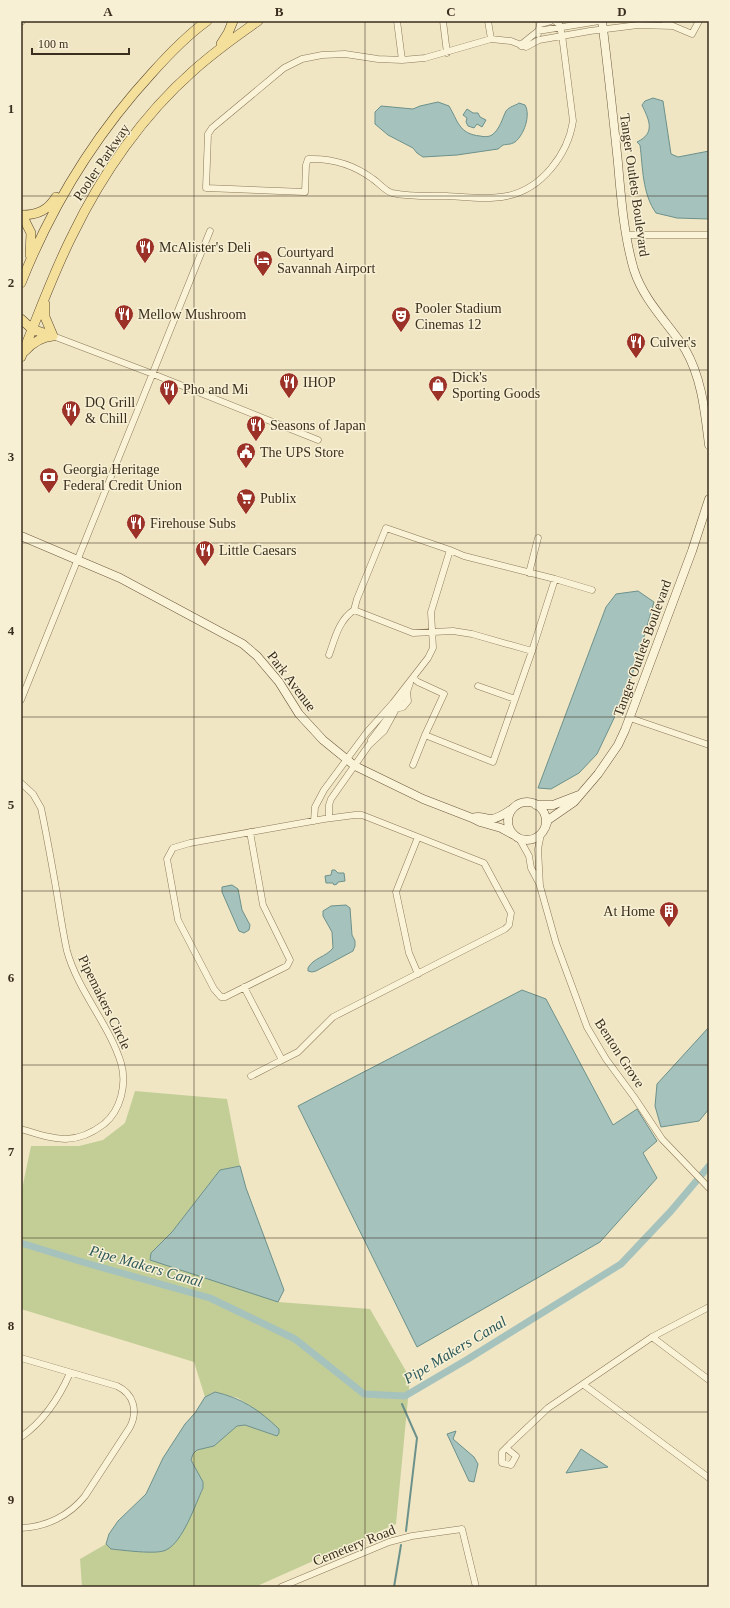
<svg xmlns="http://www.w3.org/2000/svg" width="730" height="1608" font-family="Georgia,serif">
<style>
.green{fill:#c3ce97}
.water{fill:#a6c2bd;stroke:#6c918b}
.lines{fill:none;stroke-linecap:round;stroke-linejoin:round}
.stream{stroke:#6c918b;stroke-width:2}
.canal{stroke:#a6c2bd;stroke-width:7}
.street-casing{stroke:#8b7859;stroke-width:7}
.secondary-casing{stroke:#6d593d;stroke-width:9}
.primary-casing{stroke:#59462e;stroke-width:10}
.street{stroke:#faf3d7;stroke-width:6}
.secondary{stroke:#faf3d7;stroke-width:8}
.primary{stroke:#f4e09b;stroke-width:9}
.grid{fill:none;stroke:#3a2e1e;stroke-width:1;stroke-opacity:0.55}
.labels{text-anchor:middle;stroke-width:3;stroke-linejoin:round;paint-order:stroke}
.street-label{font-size:14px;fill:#3a2e1e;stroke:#f7f0d4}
.poi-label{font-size:14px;fill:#3a2e1e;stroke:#f7f0d4;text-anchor:start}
.water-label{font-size:15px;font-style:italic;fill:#2d595b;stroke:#f7f0d4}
.neatline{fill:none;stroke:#3a2e1e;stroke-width:1.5}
.grid-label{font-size:13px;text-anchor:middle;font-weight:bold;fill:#3a2e1e}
</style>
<rect width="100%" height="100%" fill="#f0e6c4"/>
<path class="green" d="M135,1091L227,1099L240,1166L220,1170L172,1232L151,1253L278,1302L370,1309L410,1378L396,1524L255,1587H82L80,1559L106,1544L111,1549L154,1552L190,1517L203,1488V1482L191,1460L193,1454L197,1450L214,1446L237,1426L245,1425L277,1436L271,1422L255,1409L238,1398L215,1392L205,1397L194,1362L21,1309V1194L31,1146H79L103,1140L125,1123Z"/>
<path class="water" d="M653,98L663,101L671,154L678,157L709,151V219L677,218L656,213C642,193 643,168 640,145L637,142C656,133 649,120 642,105L645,101Z
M438,102L449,106C458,121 459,134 480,136C484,137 489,137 492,135C500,129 502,119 506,111C510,106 515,106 519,103L525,105C531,115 524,135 515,142C510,145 507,144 503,145C501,146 500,148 498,149L457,155L423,157L417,153L413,148L388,135L375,124V112L381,106L413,109L420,106Z
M467,109L473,113H478L480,117L486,120L482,127L477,124L474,128L468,126L466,122L467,118L463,115Z
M638,591L654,602L639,654L626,693L597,754L579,773L551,789L538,788L606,607L616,594Z
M332,870H335L338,873H344L345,881L338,882L337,884L334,885L333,883H326L325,876L331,875Z
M232,885L238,889L242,910L250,925L249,930L244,933L239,931L222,892V887Z
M346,905L350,908L352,935L355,941V946L353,951L316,971L312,972L308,971V968C313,958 326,957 333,948L332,932L323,916V911L331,906Z
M522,990L546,999L613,1125L637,1109L657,1141L643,1153L657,1178L600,1242L417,1347L298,1106Z
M709,1027V1109L699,1121L661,1127L655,1106L657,1084Z
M240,1166L246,1188L284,1290L278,1302L150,1260L151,1253L172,1232L220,1170Z
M215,1392C242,1398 259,1410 279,1429V1433L277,1436L245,1425L237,1426L214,1446L197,1450L193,1454L191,1460L203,1482V1488C195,1505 183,1542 166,1550C157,1555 122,1550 111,1549L106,1544L109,1534L118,1521L146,1494L163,1458L185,1424L195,1413L205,1397Z
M456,1431L453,1439L474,1457L478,1464L474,1482L469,1481L447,1434Z
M581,1449L608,1467L566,1473Z"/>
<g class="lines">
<path class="stream" d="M402,1404L417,1438L406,1531
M394,1587L401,1545"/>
<path class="canal" d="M21,1243L86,1263L210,1298L295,1339L364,1394L405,1396L468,1359L621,1264L671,1211L709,1166"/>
<g class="street-casing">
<path id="street" d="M397,21L402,60
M443,21L447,53
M488,21L491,39
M555,21L559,24L562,35L573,121C568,154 542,189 507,196C488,200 466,197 447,196C429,196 410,197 392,193C385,191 379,183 373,179C353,164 333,158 308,159L306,165L305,192L206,188L208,134L212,128L284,68L302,59L322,55L345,54L378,59L402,60L425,58L491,39L511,41L526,47L539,40L590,31L638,25L673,26
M665,21L673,26L692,34L699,21
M21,22L22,21
M538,34L540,24L551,21
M521,46L523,43L538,31L599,21
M627,235H709
M53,336L153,374L318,440
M529,573L538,538
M555,579L592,590
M329,655C335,638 339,620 354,610
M413,678L418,682L444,694L425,735L493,762L532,651
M478,686L515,699
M21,700L210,231
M630,718L709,745
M371,740L407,692
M413,765L425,735
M21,783L33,794L41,808C47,837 52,865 57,894C60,913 63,933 67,951C78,991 109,1024 121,1063C127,1084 121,1110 104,1124C74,1147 54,1139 21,1129
M329,818V805L331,799L369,745L384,731L396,709L403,707L408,701L407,692L410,683
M314,821L315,807L324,790L367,732L393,703L428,658L433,648L431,612L450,550L386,528L357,599L354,610L413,633L453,631L472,634L532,651L555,579L464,556L450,550
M250,832L263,905L290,960L287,966L225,997H221L214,989L178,920L167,859L173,848L190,843L324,819L355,815H362L484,863L511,913L509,925L505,929L333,1017L298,1052L282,1060
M541,834L538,849L540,886L556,943L587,1027L606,1059L634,1097L662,1139L709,1188
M418,837L396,892L409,953L418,974
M519,838L529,856L531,868L539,883
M244,987L282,1060L251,1076
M652,1337L709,1380
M21,1358L117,1386C134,1394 138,1411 130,1427L85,1496C69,1516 46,1527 21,1528
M584,1385L709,1478
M21,1437C44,1421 59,1398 70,1373
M506,1448L516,1456L511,1465L502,1463V1452L510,1444L548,1408L652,1337L709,1307
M281,1587L389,1542L412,1536L462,1529L476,1587"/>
</g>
<g class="secondary-casing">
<path id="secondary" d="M602,21C608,68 613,115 618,163C621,198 624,236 634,270C644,301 668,323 685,349C702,378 705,413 709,445
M21,536L120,578L243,644L257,656L279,682L299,714L323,740L355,766L423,799L472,818L480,822L501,828L514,835
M508 821a19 19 0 1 1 38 0a19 19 0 1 1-38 0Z
M536,805H553L579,795
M472,818C481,815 484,819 492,819C499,818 506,813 512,809
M545,828L548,820L574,802L598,774L618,745L625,730L692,551L709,499"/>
</g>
<g class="primary-casing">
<path id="primary" d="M221,44L228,33L233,21
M30,255L31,233L22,215C38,215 48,210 56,197
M21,283C52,205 95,135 152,73C169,54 186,36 207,21
M45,304V317L53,336
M21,319L32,329L52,336
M25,351C33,342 41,337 53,336
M21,357C38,316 53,273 73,234C102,174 143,115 193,71C213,53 235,37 258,21"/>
</g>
<use href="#street" class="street"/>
<use href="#secondary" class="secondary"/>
<use href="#primary" class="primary"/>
</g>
<path class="grid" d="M194,21V1587M365,21V1587M536,21V1587M21,196H709M21,370H709M21,543H709M21,717H709M21,891H709M21,1065H709M21,1238H709M21,1412H709"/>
<defs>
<g id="restaurant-pin" transform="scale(1)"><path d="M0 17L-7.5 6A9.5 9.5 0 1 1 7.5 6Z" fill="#9c3127" stroke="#f7f0d4"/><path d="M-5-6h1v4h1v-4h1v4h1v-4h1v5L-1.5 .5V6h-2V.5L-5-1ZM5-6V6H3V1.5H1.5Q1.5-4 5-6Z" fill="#fff"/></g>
<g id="hotel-pin" transform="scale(1)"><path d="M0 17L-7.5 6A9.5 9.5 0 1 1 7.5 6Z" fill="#9c3127" stroke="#f7f0d4"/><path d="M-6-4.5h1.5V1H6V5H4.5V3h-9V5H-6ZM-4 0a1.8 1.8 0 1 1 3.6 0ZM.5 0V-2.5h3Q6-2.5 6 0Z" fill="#fff"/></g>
<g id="theatre-pin" transform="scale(1)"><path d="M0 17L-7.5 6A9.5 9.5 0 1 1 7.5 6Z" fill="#9c3127" stroke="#f7f0d4"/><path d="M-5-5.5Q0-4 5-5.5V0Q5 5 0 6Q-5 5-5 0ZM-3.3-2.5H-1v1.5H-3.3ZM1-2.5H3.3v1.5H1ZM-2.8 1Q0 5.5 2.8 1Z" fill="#fff"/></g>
<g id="shop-pin" transform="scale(1)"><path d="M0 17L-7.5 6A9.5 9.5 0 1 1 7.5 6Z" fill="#9c3127" stroke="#f7f0d4"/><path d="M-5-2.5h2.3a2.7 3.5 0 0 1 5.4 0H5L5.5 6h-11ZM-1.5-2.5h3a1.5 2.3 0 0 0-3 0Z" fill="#fff"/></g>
<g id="civic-pin" transform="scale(1)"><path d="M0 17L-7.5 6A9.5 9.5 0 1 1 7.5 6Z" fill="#9c3127" stroke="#f7f0d4"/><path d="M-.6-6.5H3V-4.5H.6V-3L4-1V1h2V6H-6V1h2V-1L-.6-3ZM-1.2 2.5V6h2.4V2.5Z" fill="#fff"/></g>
<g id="bank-pin" transform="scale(1)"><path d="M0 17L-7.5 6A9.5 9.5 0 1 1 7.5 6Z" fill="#9c3127" stroke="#f7f0d4"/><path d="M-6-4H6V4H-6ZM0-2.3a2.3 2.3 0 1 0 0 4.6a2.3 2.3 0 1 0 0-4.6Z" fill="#fff"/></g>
<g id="supermarket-pin" transform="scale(1)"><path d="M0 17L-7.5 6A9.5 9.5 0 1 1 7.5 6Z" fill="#9c3127" stroke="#f7f0d4"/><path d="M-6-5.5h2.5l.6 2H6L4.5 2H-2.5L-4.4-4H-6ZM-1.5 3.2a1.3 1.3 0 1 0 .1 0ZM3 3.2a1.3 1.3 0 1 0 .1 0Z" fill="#fff"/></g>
<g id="building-pin" transform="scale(1)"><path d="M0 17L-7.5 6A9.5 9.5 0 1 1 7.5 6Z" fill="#9c3127" stroke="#f7f0d4"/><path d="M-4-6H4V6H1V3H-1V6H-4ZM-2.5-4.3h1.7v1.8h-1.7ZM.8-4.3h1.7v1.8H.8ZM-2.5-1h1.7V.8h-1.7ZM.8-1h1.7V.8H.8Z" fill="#fff"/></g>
</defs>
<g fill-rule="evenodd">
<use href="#restaurant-pin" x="145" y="247"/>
<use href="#hotel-pin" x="263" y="260"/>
<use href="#restaurant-pin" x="124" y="314"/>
<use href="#theatre-pin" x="401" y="316"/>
<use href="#restaurant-pin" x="636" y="342"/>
<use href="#restaurant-pin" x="289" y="382"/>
<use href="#shop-pin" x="438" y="385"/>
<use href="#restaurant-pin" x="169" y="389"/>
<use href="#restaurant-pin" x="71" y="410"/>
<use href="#restaurant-pin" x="256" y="425"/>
<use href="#civic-pin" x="246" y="452"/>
<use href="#bank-pin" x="49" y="477"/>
<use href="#supermarket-pin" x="246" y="498"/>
<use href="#restaurant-pin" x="136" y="523"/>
<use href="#restaurant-pin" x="205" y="550"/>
<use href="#building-pin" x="669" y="911"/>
</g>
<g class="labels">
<g class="street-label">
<text transform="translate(101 162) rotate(-56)" y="5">Pooler Parkway</text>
<text transform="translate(635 185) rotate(82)" y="5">Tanger Outlets Boulevard</text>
<text transform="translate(642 648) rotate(-70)" y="5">Tanger Outlets Boulevard</text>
<text transform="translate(292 681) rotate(53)" y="5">Park Avenue</text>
<text transform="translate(105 1002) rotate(64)" y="5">Pipemakers Circle</text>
<text transform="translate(620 1053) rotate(57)" y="5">Benton Grove</text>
<text transform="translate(354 1545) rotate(-22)" y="5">Cemetery Road</text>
</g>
<g class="poi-label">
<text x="159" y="252">McAlister's Deli</text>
<text x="277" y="257">Courtyard<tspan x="277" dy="16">Savannah Airport</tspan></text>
<text x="415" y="313">Pooler Stadium<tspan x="415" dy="16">Cinemas 12</tspan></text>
<text x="138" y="319">Mellow Mushroom</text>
<text x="650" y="347">Culver's</text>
<text x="452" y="382">Dick's<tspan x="452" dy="16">Sporting Goods</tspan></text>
<text x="303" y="387">IHOP</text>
<text x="183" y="394">Pho and Mi</text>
<text x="85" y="407">DQ Grill<tspan x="85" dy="16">&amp; Chill</tspan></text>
<text x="270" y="430">Seasons of Japan</text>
<text x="260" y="457">The UPS Store</text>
<text x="63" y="474">Georgia Heritage<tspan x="63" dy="16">Federal Credit Union</tspan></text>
<text x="260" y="503">Publix</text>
<text x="150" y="528">Firehouse Subs</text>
<text x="219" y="555">Little Caesars</text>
<text x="655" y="916" text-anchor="end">At Home</text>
</g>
<g class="water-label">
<text transform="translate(146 1266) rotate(16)" y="5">Pipe Makers Canal</text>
<text transform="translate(455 1350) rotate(-31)" y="5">Pipe Makers Canal</text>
</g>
</g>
<rect width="730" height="1608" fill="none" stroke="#f7f0d4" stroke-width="44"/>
<path d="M32 48v6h97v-6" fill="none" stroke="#3a2e1e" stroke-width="2"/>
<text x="38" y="48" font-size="12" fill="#3a2e1e" stroke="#f7f0d4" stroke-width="3" paint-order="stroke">100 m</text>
<rect x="22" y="22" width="686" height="1564" class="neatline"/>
<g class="grid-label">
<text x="108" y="16">A</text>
<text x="279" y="16">B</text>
<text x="451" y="16">C</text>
<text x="622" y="16">D</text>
<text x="11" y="113">1</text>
<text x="11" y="287">2</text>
<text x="11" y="461">3</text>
<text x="11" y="635">4</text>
<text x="11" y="809">5</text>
<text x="11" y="982">6</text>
<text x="11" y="1156">7</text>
<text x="11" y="1330">8</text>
<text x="11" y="1504">9</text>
</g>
</svg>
